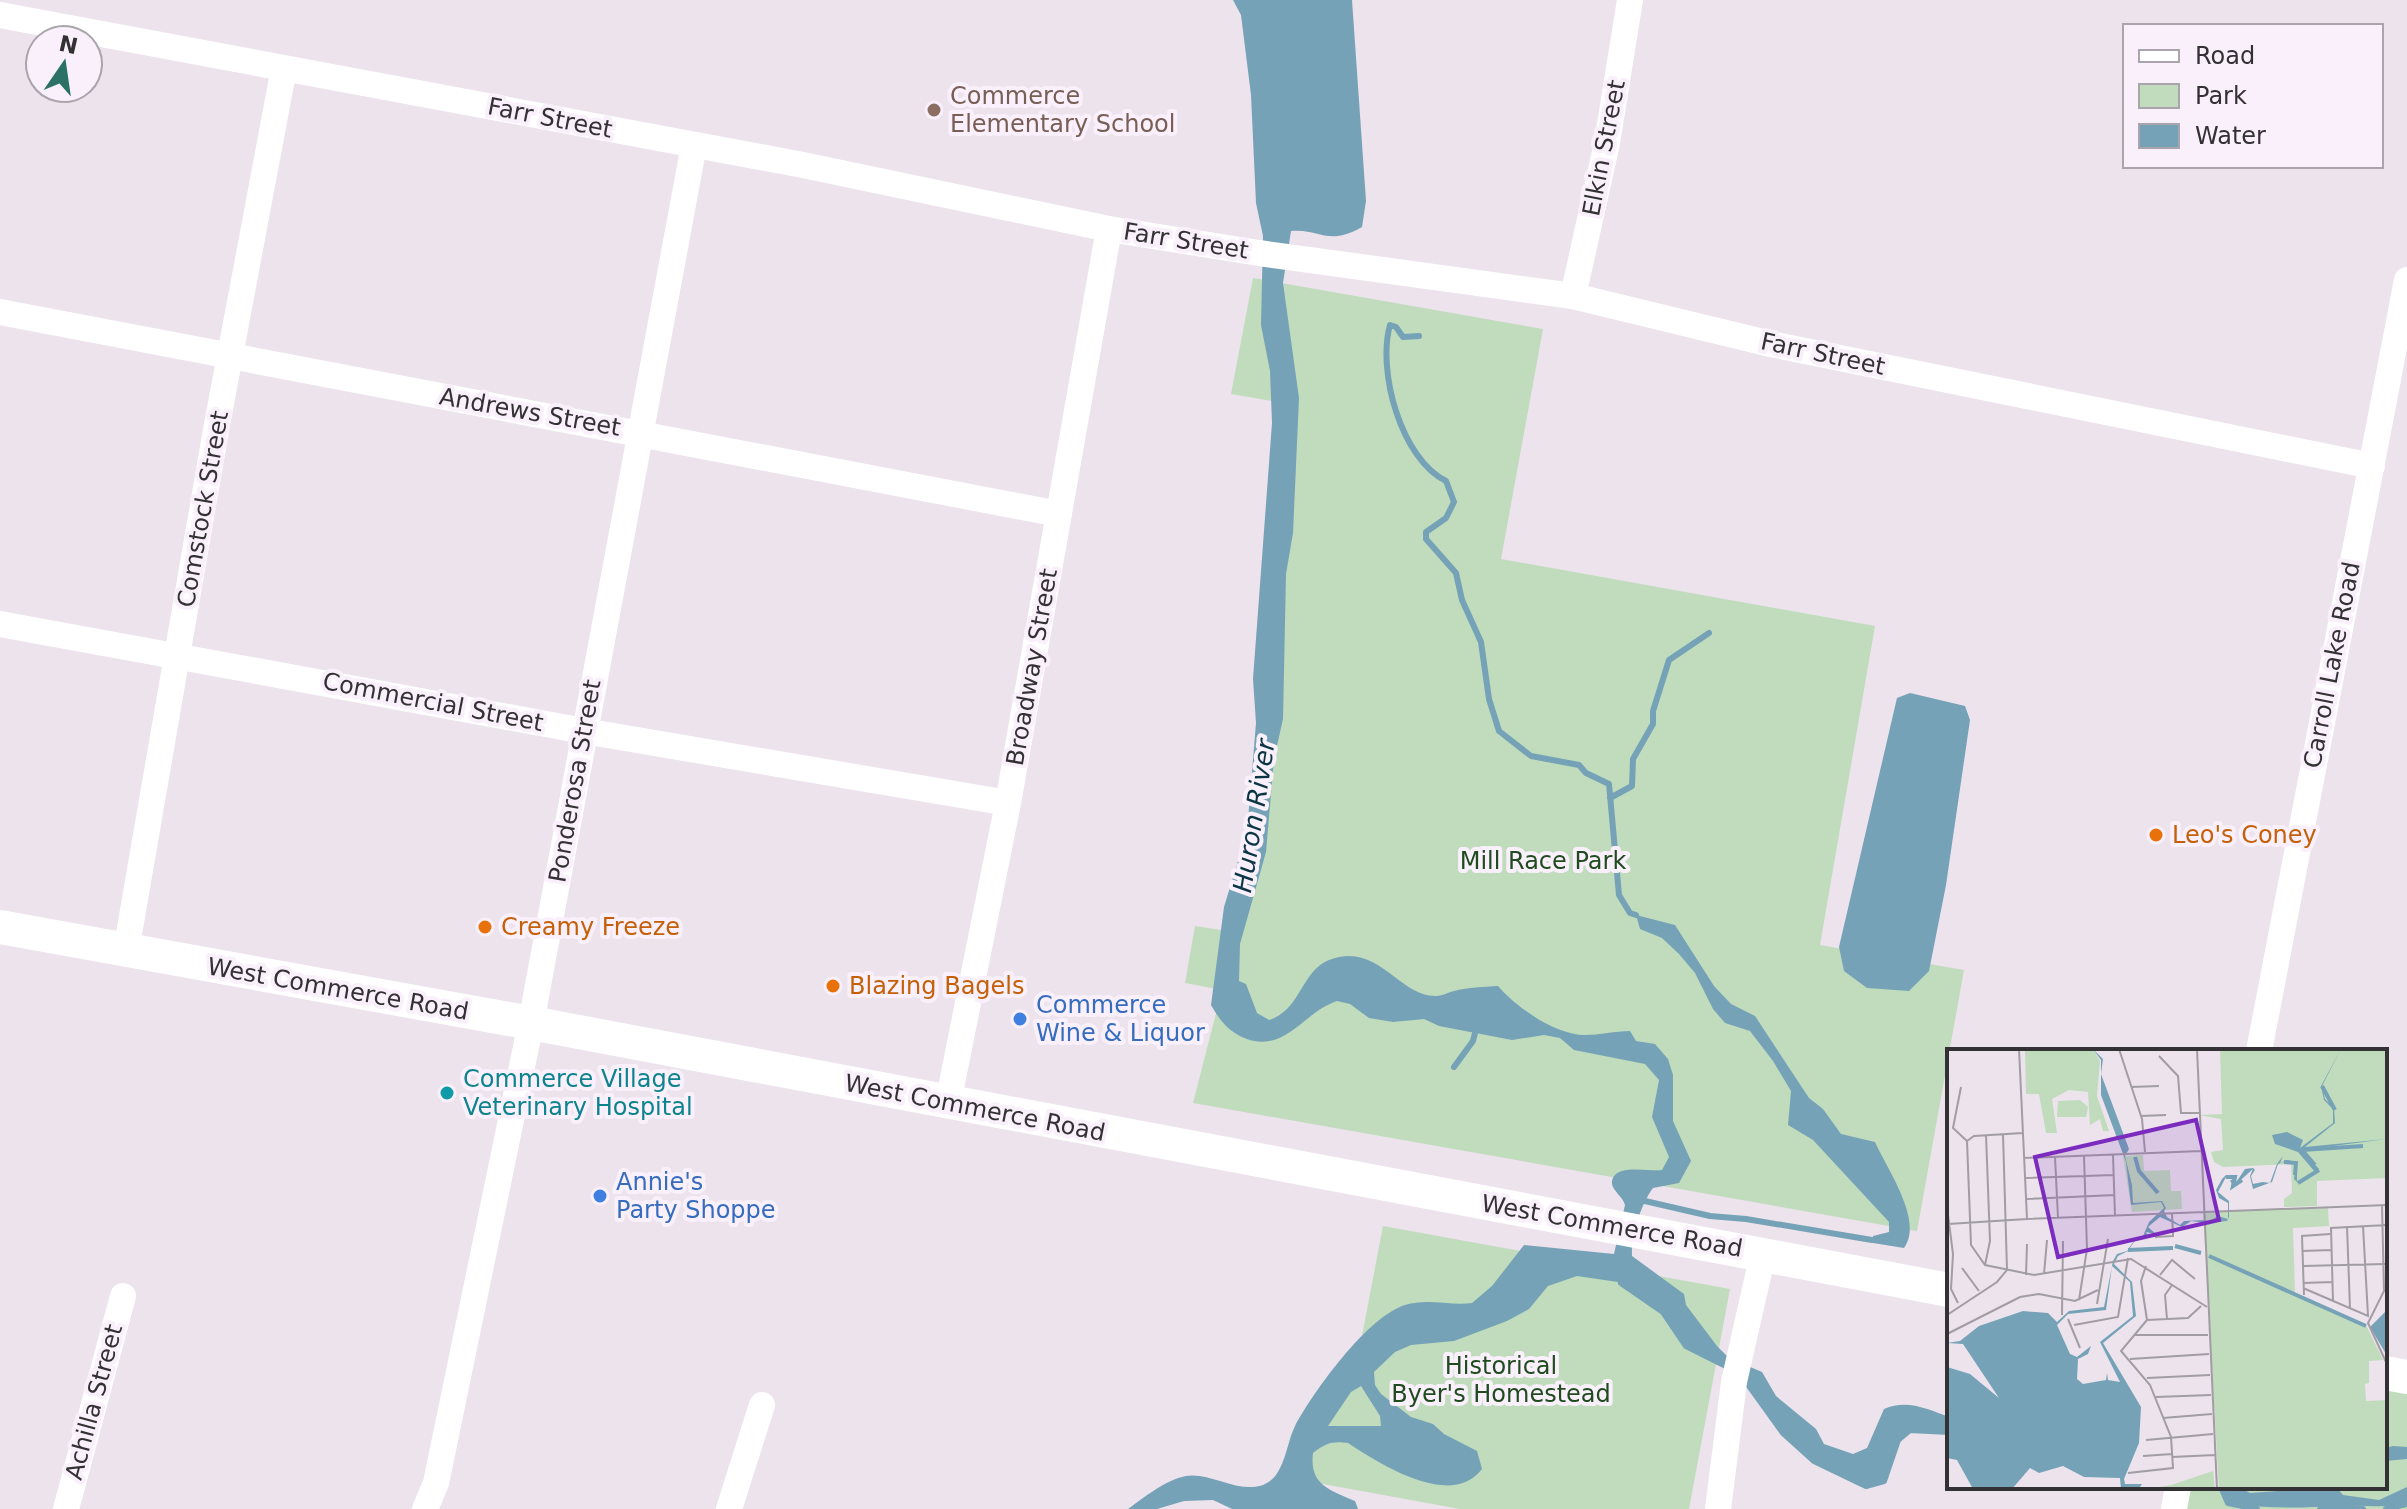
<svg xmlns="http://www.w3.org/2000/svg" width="2407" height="1509" font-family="'DejaVu Sans',sans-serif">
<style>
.green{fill:#c0dcbd}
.water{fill:#75a2b7;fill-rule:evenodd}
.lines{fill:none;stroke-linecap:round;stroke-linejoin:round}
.stream{stroke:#75a2b7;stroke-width:6}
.minor{stroke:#fff;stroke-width:26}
.major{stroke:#fff;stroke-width:34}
.education-dot{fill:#8d6e63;stroke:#f9f0fb;stroke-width:3}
.food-dot{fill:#e8710a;stroke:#f9f0fb;stroke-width:3}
.shop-dot{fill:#3f7fe0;stroke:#f9f0fb;stroke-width:3}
.culture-dot{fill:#0f9aa8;stroke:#f9f0fb;stroke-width:3}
.labels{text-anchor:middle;stroke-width:8;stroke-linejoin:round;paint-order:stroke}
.education-label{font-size:24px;fill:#785e54;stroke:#f9f0fb;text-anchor:start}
.street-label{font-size:24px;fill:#343135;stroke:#f9f0fb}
.food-label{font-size:24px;fill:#c56008;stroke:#f9f0fb;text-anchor:start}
.park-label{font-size:24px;fill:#204b1e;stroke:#f9f0fb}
.shop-label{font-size:24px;fill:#366cbe;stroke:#f9f0fb;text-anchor:start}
.culture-label{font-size:24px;fill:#0d838f;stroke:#f9f0fb;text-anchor:start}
.water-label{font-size:26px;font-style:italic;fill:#0b3445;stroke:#f9f0fb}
.inset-river{fill:none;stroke:#75a2b7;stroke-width:4}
.inset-road{fill:none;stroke:#a29ca3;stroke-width:2}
.view{fill:#7b2cbf;fill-opacity:0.15;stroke:#7b2cbf;stroke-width:4}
.inset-edge{fill:none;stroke:#343135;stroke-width:4}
</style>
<rect width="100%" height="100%" fill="#ece3ed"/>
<path class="green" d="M1253,278L1543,329L1501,559L1875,626L1820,945L1964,970L1917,1231L1193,1103L1222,990L1185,983L1195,926L1234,932L1255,846L1290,404L1231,394Z
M1383,1226L1730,1289L1689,1509H1460L1290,1478L1361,1341Z
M2385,1377L2407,1381V1509H2174L2179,1487H2385Z"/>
<path class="water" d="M1233,0H1352L1366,201L1362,227C1327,247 1320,228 1291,231L1283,283L1299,398L1293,533L1286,574L1283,719L1274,759L1266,852L1240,944L1239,981L1246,984L1257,1013L1269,1020C1301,1010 1301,971 1329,960C1379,941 1399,998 1437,996C1442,996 1449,992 1454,991C1468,987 1484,987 1498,986C1516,1007 1555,1035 1585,1035C1600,1035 1615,1031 1630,1031L1636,1041L1655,1044L1668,1059L1673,1075V1121L1691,1161L1679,1183L1653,1188C1641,1204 1631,1236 1632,1256L1684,1294L1686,1305L1717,1346L1729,1358L1762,1372L1776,1396L1816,1429L1824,1444L1853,1454L1867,1448L1884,1409C1907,1399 1927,1409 1949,1417V1432L1914,1428L1898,1440L1884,1481L1866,1486L1814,1461L1783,1433L1746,1378L1686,1346L1663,1312L1618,1282L1577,1276L1548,1286L1529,1309L1507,1321L1454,1341L1411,1345L1395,1352L1374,1372L1375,1385L1381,1394L1411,1417L1433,1424L1444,1434L1477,1451L1482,1469C1452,1509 1383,1466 1348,1443C1332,1441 1326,1443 1313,1453C1309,1485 1330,1490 1355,1501L1358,1509H1232L1213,1500L1184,1501L1157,1509H1128C1145,1497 1165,1480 1186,1476C1211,1471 1246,1499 1270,1481C1285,1470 1287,1442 1295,1426C1314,1391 1367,1317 1405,1305C1428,1298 1450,1306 1472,1303L1492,1286L1524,1245L1614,1254L1625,1205C1623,1197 1613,1191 1612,1184C1611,1162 1650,1172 1662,1170L1669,1157L1652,1117L1659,1080L1645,1064L1574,1050L1560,1038L1544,1035L1512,1040L1439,1026L1424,1019L1393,1022L1369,1018L1350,1004L1337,1001C1301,1013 1285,1056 1242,1037C1227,1030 1219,1019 1211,1005L1224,907L1247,832L1256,723L1253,679L1272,423L1270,371L1261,325L1263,236L1256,203L1251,95L1241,15ZM1361,1386L1380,1416L1381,1426H1328L1351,1392Z
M1910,693L1965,706L1970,720L1946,885L1929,971L1909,991L1867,988L1844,971L1839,947L1897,698Z
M1636,915L1675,925L1714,986L1731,1004L1755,1016L1809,1098L1823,1109L1841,1134L1875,1142C1887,1169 1924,1221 1904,1248L1873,1243V1236L1889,1232V1222L1813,1140L1788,1125L1791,1091L1773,1061L1750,1031L1725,1023L1713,1009L1695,973L1679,954L1662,938L1640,929Z
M2393,1446L2407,1447V1459L2385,1461V1448Z
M2221,1487H2239L2250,1493L2336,1487L2343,1495L2379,1500L2407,1487V1504C2377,1509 2366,1504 2339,1506C2301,1508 2266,1509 2228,1503Z"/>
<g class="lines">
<path class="stream" d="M1419,336L1403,337L1396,327L1390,325C1377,371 1401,459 1446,481L1454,502L1446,518L1426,532V539L1456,573L1462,600L1481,642L1489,699L1499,731L1531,756L1579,765L1586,773L1609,784L1619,895L1630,913L1636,915
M1610,798L1632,786L1633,759L1653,724V711L1669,660L1709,633
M1454,1067L1473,1041L1475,1033
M1645,1201L1710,1216L1746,1219L1872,1240
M1621,1283L1663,1312L1686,1346L1726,1366
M1742,1376L1783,1433L1814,1461L1866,1486L1884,1481L1898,1440L1910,1430L1949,1432
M2221,1487L2228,1503L2257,1509
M2320,1509L2338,1506L2363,1509
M2386,1509L2407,1504"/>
<path class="minor" d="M0,15L803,165L1109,229L1259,253L1573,296L1771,344L2372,466
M1573,296L1607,143L1630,0
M0,312L1059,514
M0,624L584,731L1008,803
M126,951L216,430L284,68
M2259,1051L2407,280
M948,1103L1008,803L1109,229
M66,1509L123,1296
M425,1509L436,1483L531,1023L694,145
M729,1509L762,1405
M1718,1509L1734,1382L1763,1254
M2174,1509L2178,1487"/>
<path class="major" d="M0,927L531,1023L1949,1290
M2385,1373L2407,1377"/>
</g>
<circle class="education-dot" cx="934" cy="110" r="8"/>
<g class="food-dot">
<circle cx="2156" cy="835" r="8"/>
<circle cx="485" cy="927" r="8"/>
<circle cx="833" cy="986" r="8"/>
</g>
<g class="shop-dot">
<circle cx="1020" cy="1019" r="8"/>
<circle cx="600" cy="1196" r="8"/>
</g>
<circle class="culture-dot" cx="447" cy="1093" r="8"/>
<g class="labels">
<g class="education-label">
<text x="950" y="104">Commerce<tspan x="950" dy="28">Elementary School</tspan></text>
</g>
<g class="street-label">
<text transform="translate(550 118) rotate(11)" y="8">Farr Street</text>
<text transform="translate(1604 148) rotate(-79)" y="8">Elkin Street</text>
<text transform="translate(1186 241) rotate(9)" y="8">Farr Street</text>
<text transform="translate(1823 354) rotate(12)" y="8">Farr Street</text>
<text transform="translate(530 412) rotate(10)" y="8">Andrews Street</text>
<text transform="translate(203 509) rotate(-80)" y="8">Comstock Street</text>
<text transform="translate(2332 665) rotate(-79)" y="8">Carroll Lake Road</text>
<text transform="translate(1032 667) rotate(-80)" y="8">Broadway Street</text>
<text transform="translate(433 702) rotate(11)" y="8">Commercial Street</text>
<text transform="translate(575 781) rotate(-80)" y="8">Ponderosa Street</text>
<text transform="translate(338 989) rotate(10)" y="8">West Commerce Road</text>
<text transform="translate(975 1108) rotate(11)" y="8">West Commerce Road</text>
<text transform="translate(1612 1226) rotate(10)" y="8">West Commerce Road</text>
<text transform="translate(94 1402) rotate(-75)" y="8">Achilla Street</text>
</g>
<g class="food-label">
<text x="2172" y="843">Leo's Coney</text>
<text x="501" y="935">Creamy Freeze</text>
<text x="849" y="994">Blazing Bagels</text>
</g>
<g class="park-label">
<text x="1543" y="869">Mill Race Park</text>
<text x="1501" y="1374">Historical<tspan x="1501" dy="28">Byer's Homestead</tspan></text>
</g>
<g class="shop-label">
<text x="1036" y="1013">Commerce<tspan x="1036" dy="28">Wine &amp; Liquor</tspan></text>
<text x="616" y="1190">Annie's<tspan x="616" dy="28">Party Shoppe</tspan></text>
</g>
<g class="culture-label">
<text x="463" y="1087">Commerce Village<tspan x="463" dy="28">Veterinary Hospital</tspan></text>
</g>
<g class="water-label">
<text transform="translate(1254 816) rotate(-81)" y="9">Huron River</text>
</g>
</g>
<g transform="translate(1947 1049)">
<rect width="440" height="440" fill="#ece3ed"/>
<path d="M146,0L153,12L150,47L162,82H156L153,70L143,76L141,43L122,41L105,50L110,84H99L92,45H79L78,1ZM273,0H440V129L370,132V157L337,158V150L345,144L344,115L276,118L267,113L264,103L276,101L274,70L252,66L275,65ZM133,51L141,58L139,68H110L111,52ZM196,106L197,122L223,121L224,142H234L235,160L185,163L176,107ZM381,159L382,177L346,179L348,245L419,276L436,311L422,312V334L418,335L419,352L440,351V440H272L256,163ZM266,422L268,440H201L224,436Z" fill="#c0dcbd"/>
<path d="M146,0L156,10L154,25L182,100L178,107L185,136L186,154L215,152L219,159L217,162L220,168L233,176L237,172L259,171L261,173L271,167L281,170V154L272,149L269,141L275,130L279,126L290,127L288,135L298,120L306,119L308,121L304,127L306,135L316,133L323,134L330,115L336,107L333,114L340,111L349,113L350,115V133L368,123L351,103L328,95L325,86L340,83L356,91L353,99L386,74V60L377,51L374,37L394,0L375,37L378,50L387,59L388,74L358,98L440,90L355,101L372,120L365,127L351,134L347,130L349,114L339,112L331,115L325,133L306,140L303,127L306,120L287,137L283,132L288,128H279L271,143L282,152V168L280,172L260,174L244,172L235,178L213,168L201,178L209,185L199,183L202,188L189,190L181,202L171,207L167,215L185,233L189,267L156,294L194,358L192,394L177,430L178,435H195L193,438L174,440L173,429L137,428L116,417L92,424L83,419L65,440H26L10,411L0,409V318L23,325L52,349L16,295L0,294L13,292L32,277L76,262L101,264L110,273L122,262L157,258L166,212L170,205L180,202L189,189L196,187L202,173L217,159L214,153L184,156L179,113L154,46V11ZM165,217L183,233L186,267L153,293L173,333L161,331L160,324L159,331L136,335L130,330L131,310L141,305L144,297L130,308L123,305L110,276L121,265L159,261ZM440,261V305H439L423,278Z" fill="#75a2b7" fill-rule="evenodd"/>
<path class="inset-river" d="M375,37L388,61M188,108L192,122L211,144M337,113L349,114L348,126M368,116L355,101L416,97M279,128H288L286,137L295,131M351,134L372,121M228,197L254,204M181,201L226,199M262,207L419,277"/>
<path class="inset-road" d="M72,0L80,170L440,156M172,0L195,70L198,103M250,0L270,440M212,7L231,27L234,64H252M14,38L6,79L20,92M184,38L212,37M194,67L219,66M20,92L24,196L38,216L87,226L184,210L260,258M20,92L27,87L76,84M166,106L168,167M108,108L111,169M77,109L254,102M78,129L167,126M79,150L168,146M435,156L437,242L421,274L439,313L440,331M0,158L6,205L4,240L11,254M1,175L80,170M400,177L403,260M208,188L226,187L225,164M355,202L384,201M38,216L43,192L39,86M199,217L194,232L200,271M356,217L439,215M15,219L32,242M97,225L100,191M79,226L80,195M213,226L225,211L248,230M356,234L385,233M356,239L421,267L416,177M357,246L355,187L383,185M132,251L140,200L137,107M386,252L384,179L440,176M150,255L161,190M0,266L50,233L60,221L56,85M115,266L116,192M121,270L133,299M220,270L218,246L225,236M200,271L241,269L254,257M127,276L171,268L181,209M0,285L73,248L92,245L128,252L151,241M187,286H261M183,310L262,305M200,329L263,326M209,348L264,346M216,369L265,365M199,391L266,385M196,407L225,405M225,408L268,406M181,424L226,419L224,388L203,336L174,302L200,271"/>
<path class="view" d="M249,71L272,171L111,208L88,108Z"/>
<rect width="440" height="440" class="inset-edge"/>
</g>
<rect x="2123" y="24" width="260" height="144" fill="#f9f0fb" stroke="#aaa4ac" stroke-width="2"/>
<rect x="2139" y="50" width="40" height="12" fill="#ffffff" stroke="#aaa4ac" stroke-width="2"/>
<text x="2195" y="64" font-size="24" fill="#343135">Road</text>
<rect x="2139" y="84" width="40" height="24" fill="#c0dcbd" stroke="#aaa4ac" stroke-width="2"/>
<text x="2195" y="104" font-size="24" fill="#343135">Park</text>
<rect x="2139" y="124" width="40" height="24" fill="#75a2b7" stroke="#aaa4ac" stroke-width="2"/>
<text x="2195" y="144" font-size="24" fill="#343135">Water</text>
<g transform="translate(64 64) rotate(13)"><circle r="38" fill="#f9f0fb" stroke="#aaa4ac" stroke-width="2"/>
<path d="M0-6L14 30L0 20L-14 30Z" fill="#2b7166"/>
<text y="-12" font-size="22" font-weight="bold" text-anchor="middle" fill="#343135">N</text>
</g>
</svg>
